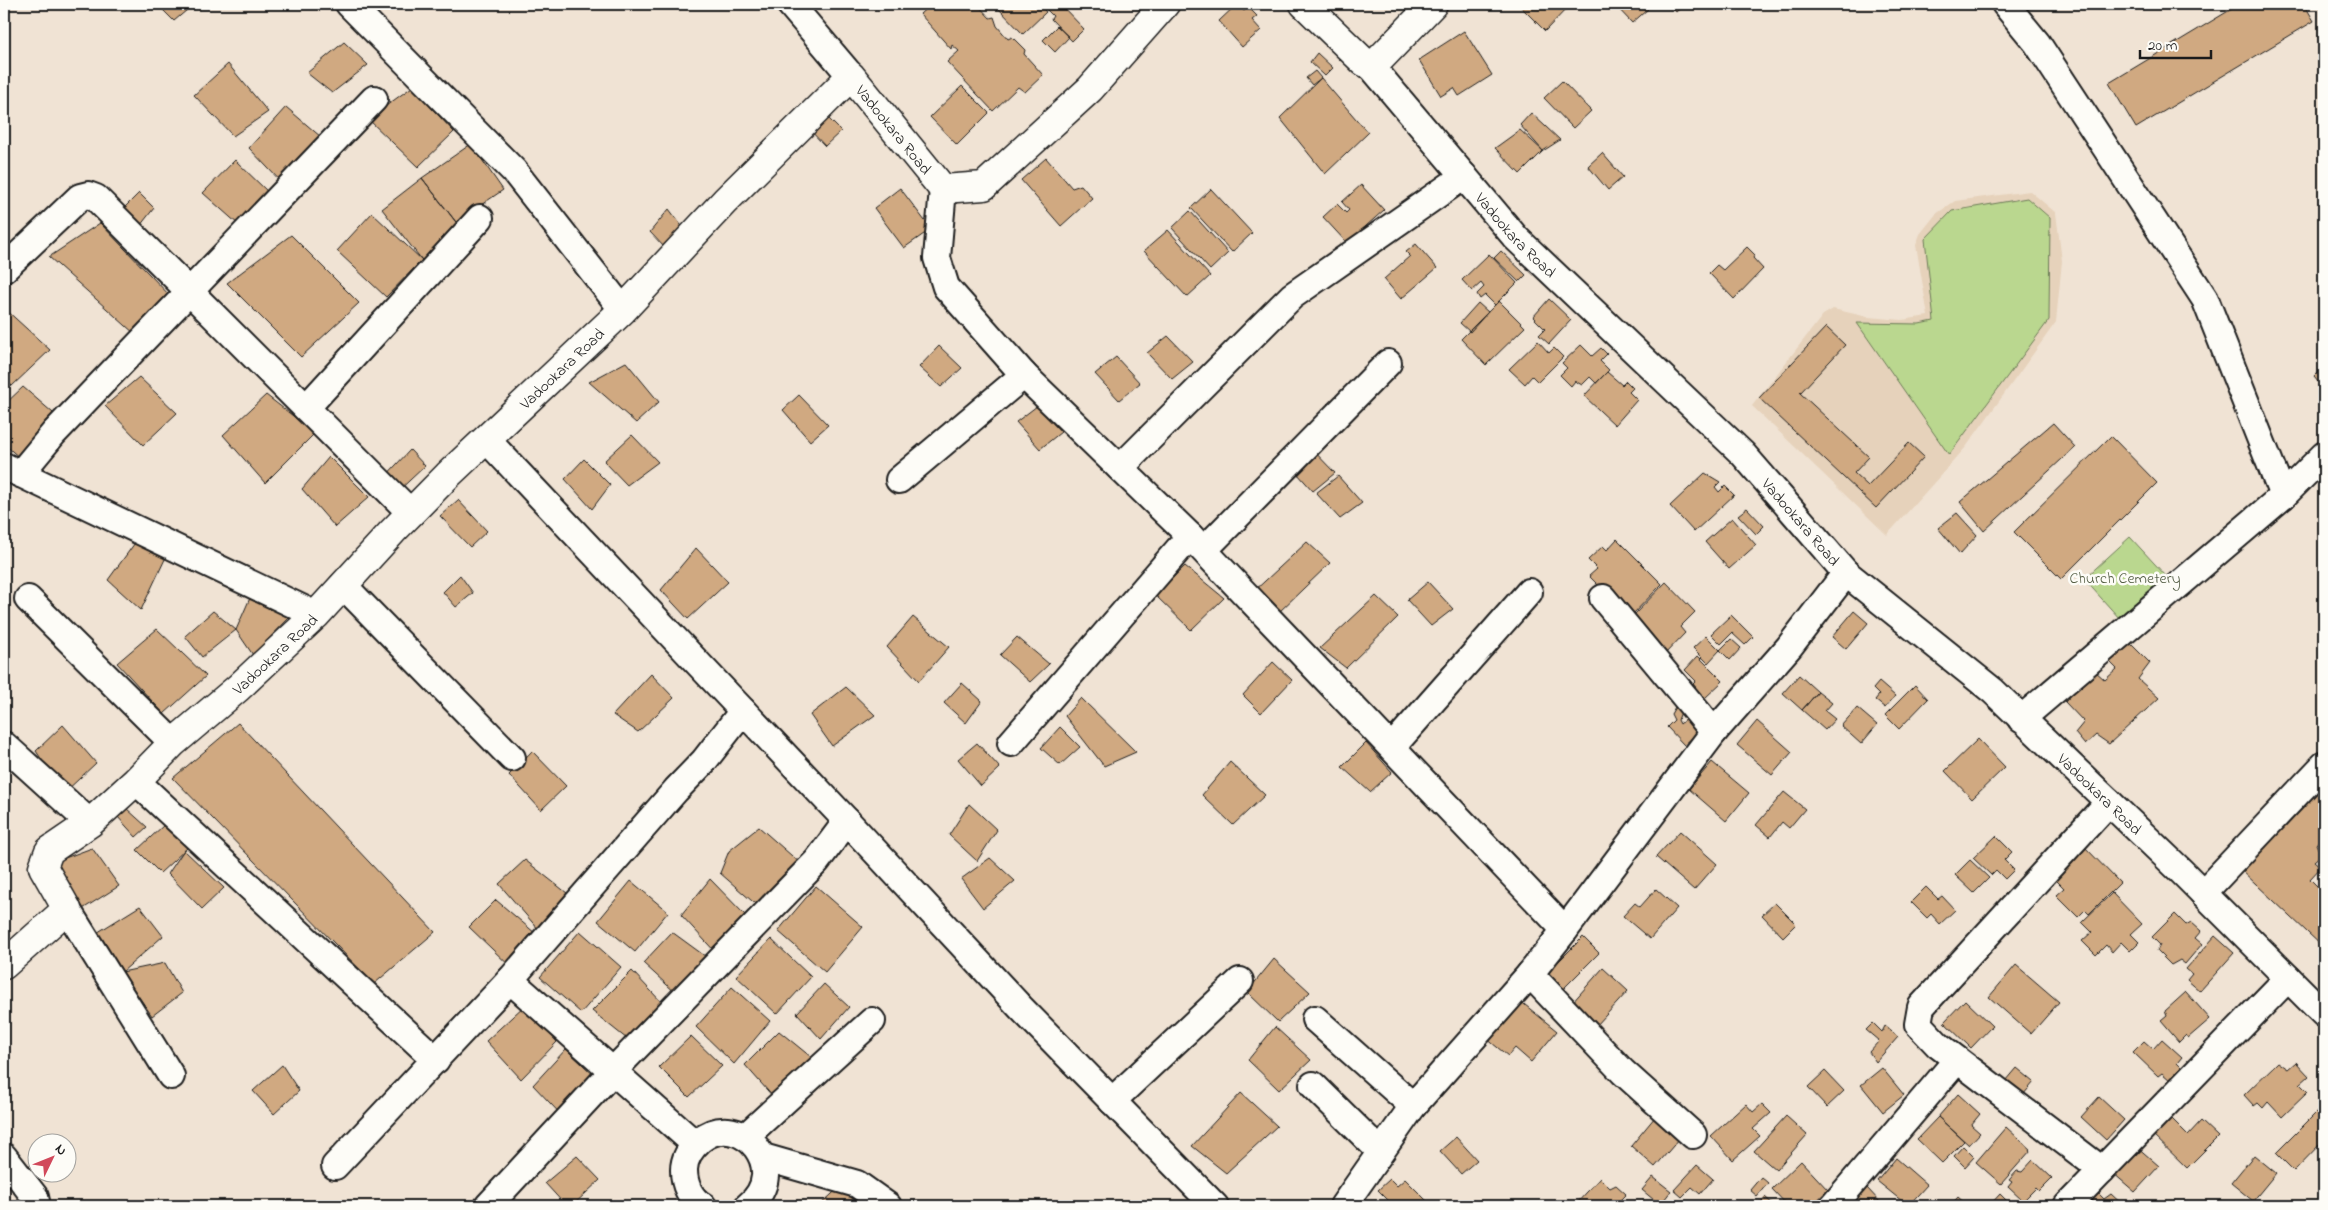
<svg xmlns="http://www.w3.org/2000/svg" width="2328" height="1210" font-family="'Indie Flower',sans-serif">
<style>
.built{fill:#e6d2bb}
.green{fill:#bad78f;stroke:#6b7a56}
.building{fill:#d0a981;stroke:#1c1c1c}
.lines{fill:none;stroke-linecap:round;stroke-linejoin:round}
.minor-casing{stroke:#1c1c1c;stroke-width:30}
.major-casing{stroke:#1c1c1c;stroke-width:31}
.minor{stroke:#fdfcf7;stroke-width:26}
.major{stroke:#fdfcf7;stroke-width:28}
.labels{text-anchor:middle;stroke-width:5;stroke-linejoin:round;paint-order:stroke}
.street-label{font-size:16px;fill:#1c1c1c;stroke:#fdfcf7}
.park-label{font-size:16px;fill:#535d44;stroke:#fdfcf7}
</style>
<rect width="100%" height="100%" fill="#f0e3d4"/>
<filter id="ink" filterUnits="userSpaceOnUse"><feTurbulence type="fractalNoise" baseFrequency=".02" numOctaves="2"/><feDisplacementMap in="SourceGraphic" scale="10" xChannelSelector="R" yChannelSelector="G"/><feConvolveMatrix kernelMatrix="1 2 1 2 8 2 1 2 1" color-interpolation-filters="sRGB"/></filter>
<g filter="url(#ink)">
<path class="built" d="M2030,191L2056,213L2062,261L2056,322L1966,447L1887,535L1752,406L1823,315L1833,309L1868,317L1902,320L1928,316L1916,245L1920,234L1936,214L1955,201Z"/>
<path class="green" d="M2027,198L2050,218L2049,320L1949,455L1857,323L1919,324L1934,321L1925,239L1952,211Z
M2130,537L2166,576L2120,619L2084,579Z"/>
<path class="building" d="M166,4H181L187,10L174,21L161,8Z
M931,4H977L990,18L994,17L997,26L1008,39L1012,37L1025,50L1024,54L1043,75L1025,92L1018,87L993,111L947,62L959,51L952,45L951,49L920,14Z
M1005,4H1038L1046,12L1023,34L999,9Z
M1041,4H1060L1084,29L1072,41L1051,19L1053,16Z
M1237,4L1244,11L1248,7L1257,16L1252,20L1261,30L1242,47L1219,21Z
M1518,4H1571L1545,31Z
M1614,4H1644L1648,9L1632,23Z
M1669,4H1685L1676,12Z
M2240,4H2304L2314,21L2136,128L2109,83Z
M1057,26L1069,37L1055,52L1043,40Z
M1464,31L1492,75L1459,96L1454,88L1441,96L1419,60Z
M344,42L368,65L332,93L307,73Z
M1317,53L1333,68L1325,76L1310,62Z
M228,64L268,112L233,136L194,95Z
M1315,71L1321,78L1312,85L1306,78Z
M1321,78L1368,133L1325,174L1280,118Z
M1562,81L1591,111L1573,128L1544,98Z
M962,86L989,113L957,145L930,117Z
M412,87L454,132L418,167L368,119Z
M286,107L328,143L286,187L249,148Z
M1531,113L1560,140L1543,151L1520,125Z
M824,114L841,131L825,146L808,128Z
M1520,130L1543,151L1520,174L1495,148Z
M471,144L503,190L456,222L422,178Z
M1602,153L1623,177L1608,190L1588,166Z
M1046,158L1072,188L1081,185L1092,198L1061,226L1021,180Z
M235,160L269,193L239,225L203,193Z
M422,178L462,230L422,260L382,209Z
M1361,185L1384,210L1347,243L1323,217L1337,204L1346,213L1349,210L1342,202Z
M900,188L931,229L904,248L874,208Z
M1211,189L1252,233L1232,252L1191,208Z
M139,193L154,208L140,226L123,209Z
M669,209L684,229L665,248L650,232Z
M1190,211L1228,253L1210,270L1172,228Z
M372,213L422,260L386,297L337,251Z
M100,223L174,300L135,334L49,257Z
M1168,230L1210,276L1187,297L1144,251Z
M291,235L359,303L301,357L227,283Z
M1416,244L1437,268L1401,299L1384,279L1410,256L1406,252Z
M1747,247L1755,255L1753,258L1763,269L1734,299L1709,273L1717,265L1723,270Z
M1501,251L1526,275L1519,282L1494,258Z
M1489,254L1517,283L1495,305L1485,295L1480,299L1477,294L1484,287L1481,283L1472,291L1462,280Z
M1549,299L1571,320L1549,344L1539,335L1545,329L1533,317Z
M1499,301L1525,327L1486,365L1461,339Z
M1478,303L1488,312L1470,332L1460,323Z
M4,308L50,350L12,386L4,378Z
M1826,327L1845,345L1800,393L1869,457L1854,473L1868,486L1909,443L1924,457L1876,508L1759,398Z
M1168,336L1193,362L1172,379L1147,353Z
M1538,341L1549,353L1554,348L1563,357L1538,382L1532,376L1525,384L1509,369Z
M1581,345L1592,356L1601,348L1607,354L1600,361L1609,370L1596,383L1590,377L1582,385L1575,381L1571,386L1560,375L1567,368L1562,363Z
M939,346L962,368L941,387L919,367Z
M1116,357L1140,383L1119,400L1095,374Z
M626,362L659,402L636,423L589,382Z
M2324,367V389L2314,377Z
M1607,372L1622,385L1626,381L1633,388L1629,392L1637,400L1615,425L1584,396Z
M139,377L177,413L143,445L105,406Z
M23,387L60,419L21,459L4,444V405Z
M266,395L315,433L265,483L223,435Z
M799,395L828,425L810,441L783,410Z
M1037,406L1061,432L1040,449L1016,422Z
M2053,423L2075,447L1984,531L1960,502Z
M632,435L658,462L627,485L604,461Z
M2111,436L2157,483L2061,579L2014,532Z
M1310,447L1335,473L1313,491L1289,464Z
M410,450L425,466L395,494L382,480Z
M329,457L369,497L335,527L302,489Z
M584,459L610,485L592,509L565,479Z
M1705,473L1720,482L1715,487L1719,492L1725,486L1734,495L1694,532L1670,506Z
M1338,476L1362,503L1340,519L1316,493Z
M458,500L487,531L470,547L440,516Z
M1747,508L1764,526L1756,534L1738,515Z
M1957,513L1977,535L1960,554L1938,528Z
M1732,518L1756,545L1729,569L1705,542Z
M140,536L166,557L141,610L108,580Z
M1617,539L1662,584L1630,617L1589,576L1597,569L1588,560L1603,546L1607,550Z
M1307,542L1330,563L1277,614L1251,594Z
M696,548L728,582L688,619L661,590Z
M1185,566L1224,598L1191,630L1155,595Z
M460,575L473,593L456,607L443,592Z
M1428,582L1453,609L1431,626L1407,600Z
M1666,582L1695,612L1680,627L1685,633L1663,656L1631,618Z
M1376,596L1398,617L1346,668L1320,648Z
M250,598L292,615L253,655L236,630Z
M213,611L236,630L202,657L185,636Z
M1854,611L1868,623L1846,649L1832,637Z
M1731,615L1753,637L1745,645L1732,633L1721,644L1711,634Z
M913,617L949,647L919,681L887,647Z
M157,629L206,676L164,714L117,663Z
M1706,636L1720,650L1708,663L1693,648Z
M1017,637L1049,664L1030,682L1000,655Z
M1731,639L1741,648L1730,660L1720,650Z
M2130,643L2150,663L2138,679L2159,698L2109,744L2096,735L2085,745L2075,733L2084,722L2065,702L2094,670L2105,680L2117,669L2109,661Z
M1698,656L1723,681L1705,698L1692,685L1696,681L1685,670Z
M1273,662L1292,680L1261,713L1243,695Z
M651,674L674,698L638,732L613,715Z
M1799,675L1818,692L1802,710L1783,693Z
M1879,682L1895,696L1885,708L1875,700L1879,695L1873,689Z
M962,683L982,701L966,723L944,703Z
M1915,685L1928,699L1899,729L1885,715Z
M846,687L875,715L832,746L810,715Z
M1818,692L1832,703L1825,711L1835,719L1825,730L1802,710Z
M1081,698L1136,752L1104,766L1065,716Z
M1675,707L1681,712L1678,720L1680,724L1687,718L1700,731L1684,745L1667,727L1674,720L1671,714Z
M1857,708L1877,725L1861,744L1841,726Z
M1757,721L1792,752L1772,775L1737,745Z
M238,723L435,932L374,984L173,778Z
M63,725L96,763L64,793L36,751Z
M1060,727L1080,747L1060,765L1041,748Z
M1978,739L2005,767L1972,799L1945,771Z
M977,743L1000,768L981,786L958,759Z
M1366,743L1392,772L1370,792L1342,767Z
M532,751L566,786L541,810L509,775Z
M1230,762L1265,795L1233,825L1202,795Z
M1712,762L1749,793L1726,821L1689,789Z
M2324,778V835L2316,844L2321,855L2314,861L2321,867L2310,879L2324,893V948L2240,869Z
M1784,792L1805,809L1789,828L1782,822L1770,837L1756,825Z
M969,804L997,830L977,861L949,835Z
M126,808L147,827L136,837L117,816Z
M164,825L187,848L160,873L137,850Z
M759,827L800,863L760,908L720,873L729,851Z
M1680,831L1717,864L1694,890L1656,857Z
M1996,836L2012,852L2004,860L2014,870L2005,879L1996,870L1991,875L1973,858Z
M2081,843L2120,883L2089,914L2085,910L2078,917L2056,895L2064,888L2050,874Z
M92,848L119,886L78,912L54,862Z
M184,850L224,888L202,909L168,874Z
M990,858L1015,881L983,908L961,879Z
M525,860L572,897L539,930L499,884Z
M1970,860L1989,878L1974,893L1955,875Z
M710,879L746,916L719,956L681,915Z
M631,881L668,912L635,952L598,921Z
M816,886L863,927L825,972L778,931Z
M1926,887L1938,899L1942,896L1955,910L1940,924L1931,914L1927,918L1911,902Z
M1656,889L1677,908L1650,939L1623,916L1635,903L1640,907Z
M2112,893L2142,924L2131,934L2139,942L2130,951L2121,942L2112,952L2106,945L2096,955L2082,941L2092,932L2082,922Z
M496,900L542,939L515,971L469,927Z
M1775,903L1796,924L1783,937L1762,915Z
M140,906L163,936L122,972L95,934Z
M2175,914L2186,925L2191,922L2201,931L2195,938L2202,944L2185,964L2180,960L2171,965L2157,951L2160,945L2152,937Z
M580,931L621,967L581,1013L540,977Z
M672,932L709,959L678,995L643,963Z
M2215,936L2234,953L2200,991L2187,980L2192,974L2186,969Z
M1583,937L1599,953L1560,992L1544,976Z
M771,939L811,977L777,1014L736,976Z
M1274,959L1310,992L1278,1022L1247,992Z
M165,963L182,993L152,1016L122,972Z
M2016,965L2059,1002L2031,1034L1989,997Z
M1603,968L1628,991L1596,1026L1571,1004Z
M632,971L668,1009L632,1043L592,1011Z
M824,984L849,1007L821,1039L797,1013Z
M732,987L770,1021L734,1064L696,1027Z
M2186,992L2210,1019L2188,1038L2186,1035L2179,1042L2161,1021L2167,1016L2165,1011Z
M1519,1000L1557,1031L1531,1062L1515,1048L1508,1056L1487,1039Z
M1965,1000L1992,1026L1971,1048L1944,1022Z
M525,1005L557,1042L521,1079L486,1041Z
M1873,1023L1882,1032L1885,1026L1898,1037L1876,1062L1869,1052L1879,1041L1866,1030Z
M1275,1027L1311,1060L1279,1090L1248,1060Z
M779,1031L811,1057L775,1099L745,1065Z
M691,1036L722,1066L689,1097L659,1067Z
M2162,1039L2182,1057L2177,1063L2183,1069L2171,1081L2162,1073L2158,1076L2133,1052L2144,1041L2153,1049Z
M566,1049L599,1080L567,1121L533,1085Z
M2278,1062L2288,1069L2296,1062L2309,1076L2300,1084L2308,1092L2282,1117L2268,1102L2263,1108L2258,1103L2254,1106L2244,1095Z
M282,1065L299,1091L274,1114L253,1091Z
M1882,1068L1904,1095L1883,1112L1861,1085Z
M2017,1068L2034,1082L2023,1095L2006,1081Z
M1825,1071L1844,1091L1827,1107L1808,1087Z
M1241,1093L1277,1126L1226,1173L1192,1146Z
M1958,1094L1980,1114L1971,1125L1980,1133L1969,1145L1938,1117Z
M2099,1097L2124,1120L2106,1140L2081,1117Z
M1746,1104L1753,1112L1762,1104L1771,1113L1753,1129L1760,1136L1733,1160L1711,1136Z
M2324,1105V1140L2294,1171L2276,1153Z
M2167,1114L2188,1135L2201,1121L2218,1137L2187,1168L2149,1131Z
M1786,1116L1807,1135L1776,1170L1754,1151Z
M1655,1117L1680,1138L1655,1167L1631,1146Z
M1938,1117L1964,1141L1942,1163L1917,1139Z
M2006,1127L2031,1150L2001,1184L1976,1162Z
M1456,1137L1477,1160L1461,1174L1440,1151Z
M1963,1146L1974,1157L1965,1167L1954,1156Z
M2136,1146L2159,1166L2135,1192L2113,1173Z
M2254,1155L2276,1173L2253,1201L2231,1183Z
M577,1156L600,1180L572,1206H566L545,1183Z
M1896,1158L1927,1185L1908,1206L1877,1181Z
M2033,1160L2052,1178L2039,1191L2036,1188L2023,1201L2008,1187L2012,1182L2009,1180L2017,1171L2022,1172Z
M1801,1161L1828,1190L1811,1206H1788L1772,1189Z
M1697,1165L1713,1179L1700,1194L1692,1187L1682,1197L1674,1190Z
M1653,1177L1671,1191L1660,1205L1642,1190Z
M1761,1177L1768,1183L1757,1196L1750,1190Z
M1600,1178L1610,1188L1616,1185L1626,1194L1614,1206H1576L1575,1205Z
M1390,1179L1397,1186L1405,1179L1429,1203L1426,1206H1394L1378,1190Z
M844,1183L866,1206H819Z
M1867,1188L1880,1202L1876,1206H1855L1851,1202Z
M2095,1190L2104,1199L2111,1194L2124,1206H2081Z
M2000,1194L2010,1204L2008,1206H1989Z
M1765,1197L1775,1206H1758Z
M1958,1197L1968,1206H1950Z"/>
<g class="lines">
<g class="minor-casing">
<g id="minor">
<path d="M349,4L514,171L623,310"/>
<path d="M790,4L851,76"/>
<path d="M2005,4L2037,43L2205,299L2283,496L2324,455"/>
<path id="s1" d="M1370,65L1516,238L1743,454L1846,573L1993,691L2181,871L2324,1014"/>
<path d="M943,189L937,258L946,287L1024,375L1190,536"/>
<path d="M4,269L80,197L88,195L96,198L411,513"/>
<path d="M306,408L480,218"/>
<path d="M486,439L847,821L1021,1008L1215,1206"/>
<path d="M4,466L316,615"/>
<path d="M1120,468L1292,296L1464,176"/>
<path d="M20,474L54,433L374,99"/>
<path d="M899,480L1024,375"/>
<path d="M1204,550L1388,363"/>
<path d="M343,585L512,758"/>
<path d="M1603,598L1714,732"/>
<path d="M28,599L173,743"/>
<path d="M2021,719L2283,496"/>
<path d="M1011,743L1190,536L1565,930"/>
<path d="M4,745L90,823"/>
<path d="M1393,746L1529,592"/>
<path d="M136,781L436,1060"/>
<path d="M2203,893L2324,765"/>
<path d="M67,909L171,1076"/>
<path d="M1530,974L1623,1072L1693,1135"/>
<path d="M510,980L695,1144"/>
<path d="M1315,1019L1413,1106"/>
<path d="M1313,1085L1380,1151"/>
<path d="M1112,1101L1240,981"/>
<path d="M745,1137L872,1021"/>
<path d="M4,1157L35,1197L37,1206"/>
<path d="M763,1157L857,1184L888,1206"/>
<path d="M335,1166L510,980L676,790L704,761L743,711"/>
<path d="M2102,1170L1938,1045L1918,1024L1921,1007L2109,802"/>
<path d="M488,1206L614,1070L817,861L847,821"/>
<path d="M703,1206C690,1199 684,1184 684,1170C684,1158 691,1148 700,1140C742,1107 792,1171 748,1206"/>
<path d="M1343,1206L1413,1106L1530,974L1565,930L1714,732L1789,647L1846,573"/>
<path d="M1833,1206L1957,1060"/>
<path d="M2067,1206L2288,978"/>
</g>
</g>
<g class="major-casing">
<g id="major">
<path d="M1304,4L1364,62L1370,65L1379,60L1433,4"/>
<path id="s2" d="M4,965L67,909L43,867L49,851L90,823L136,781L173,743L238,688L316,615L393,531L448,475L623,310L725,201L851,76L943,189L984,186L1090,89L1165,4"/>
</g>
</g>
<use href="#minor" class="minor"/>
<use href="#major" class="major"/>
</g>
</g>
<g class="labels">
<g class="street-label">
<text dy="6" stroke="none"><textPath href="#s2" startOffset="1335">Vadookara Road</textPath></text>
<text dy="6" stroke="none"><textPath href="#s1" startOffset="224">Vadookara Road</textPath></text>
<text dy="6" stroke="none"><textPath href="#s2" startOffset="855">Vadookara Road</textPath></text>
<text dy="6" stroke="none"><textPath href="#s1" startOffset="629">Vadookara Road</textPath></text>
<text dy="6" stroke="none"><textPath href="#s2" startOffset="450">Vadookara Road</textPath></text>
<text dy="6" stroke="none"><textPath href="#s1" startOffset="1034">Vadookara Road</textPath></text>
</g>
<g class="park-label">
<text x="2125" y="583">Church Cemetery</text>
</g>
</g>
<rect width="2328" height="1210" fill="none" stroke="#fdfcf7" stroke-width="20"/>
<rect x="10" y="10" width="2308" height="1190" fill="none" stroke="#1c1c1c" stroke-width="2" filter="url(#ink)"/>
<g transform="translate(52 1158) rotate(47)"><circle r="24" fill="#fdfcf7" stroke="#a3a29f"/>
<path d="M0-4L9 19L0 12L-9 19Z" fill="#d1495b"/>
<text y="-8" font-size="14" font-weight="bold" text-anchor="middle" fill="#1c1c1c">N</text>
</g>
<path d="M2140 50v8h71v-8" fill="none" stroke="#1c1c1c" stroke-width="2.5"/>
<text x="2148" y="50" font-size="15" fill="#1c1c1c" stroke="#fdfcf7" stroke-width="4" paint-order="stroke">20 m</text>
</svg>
